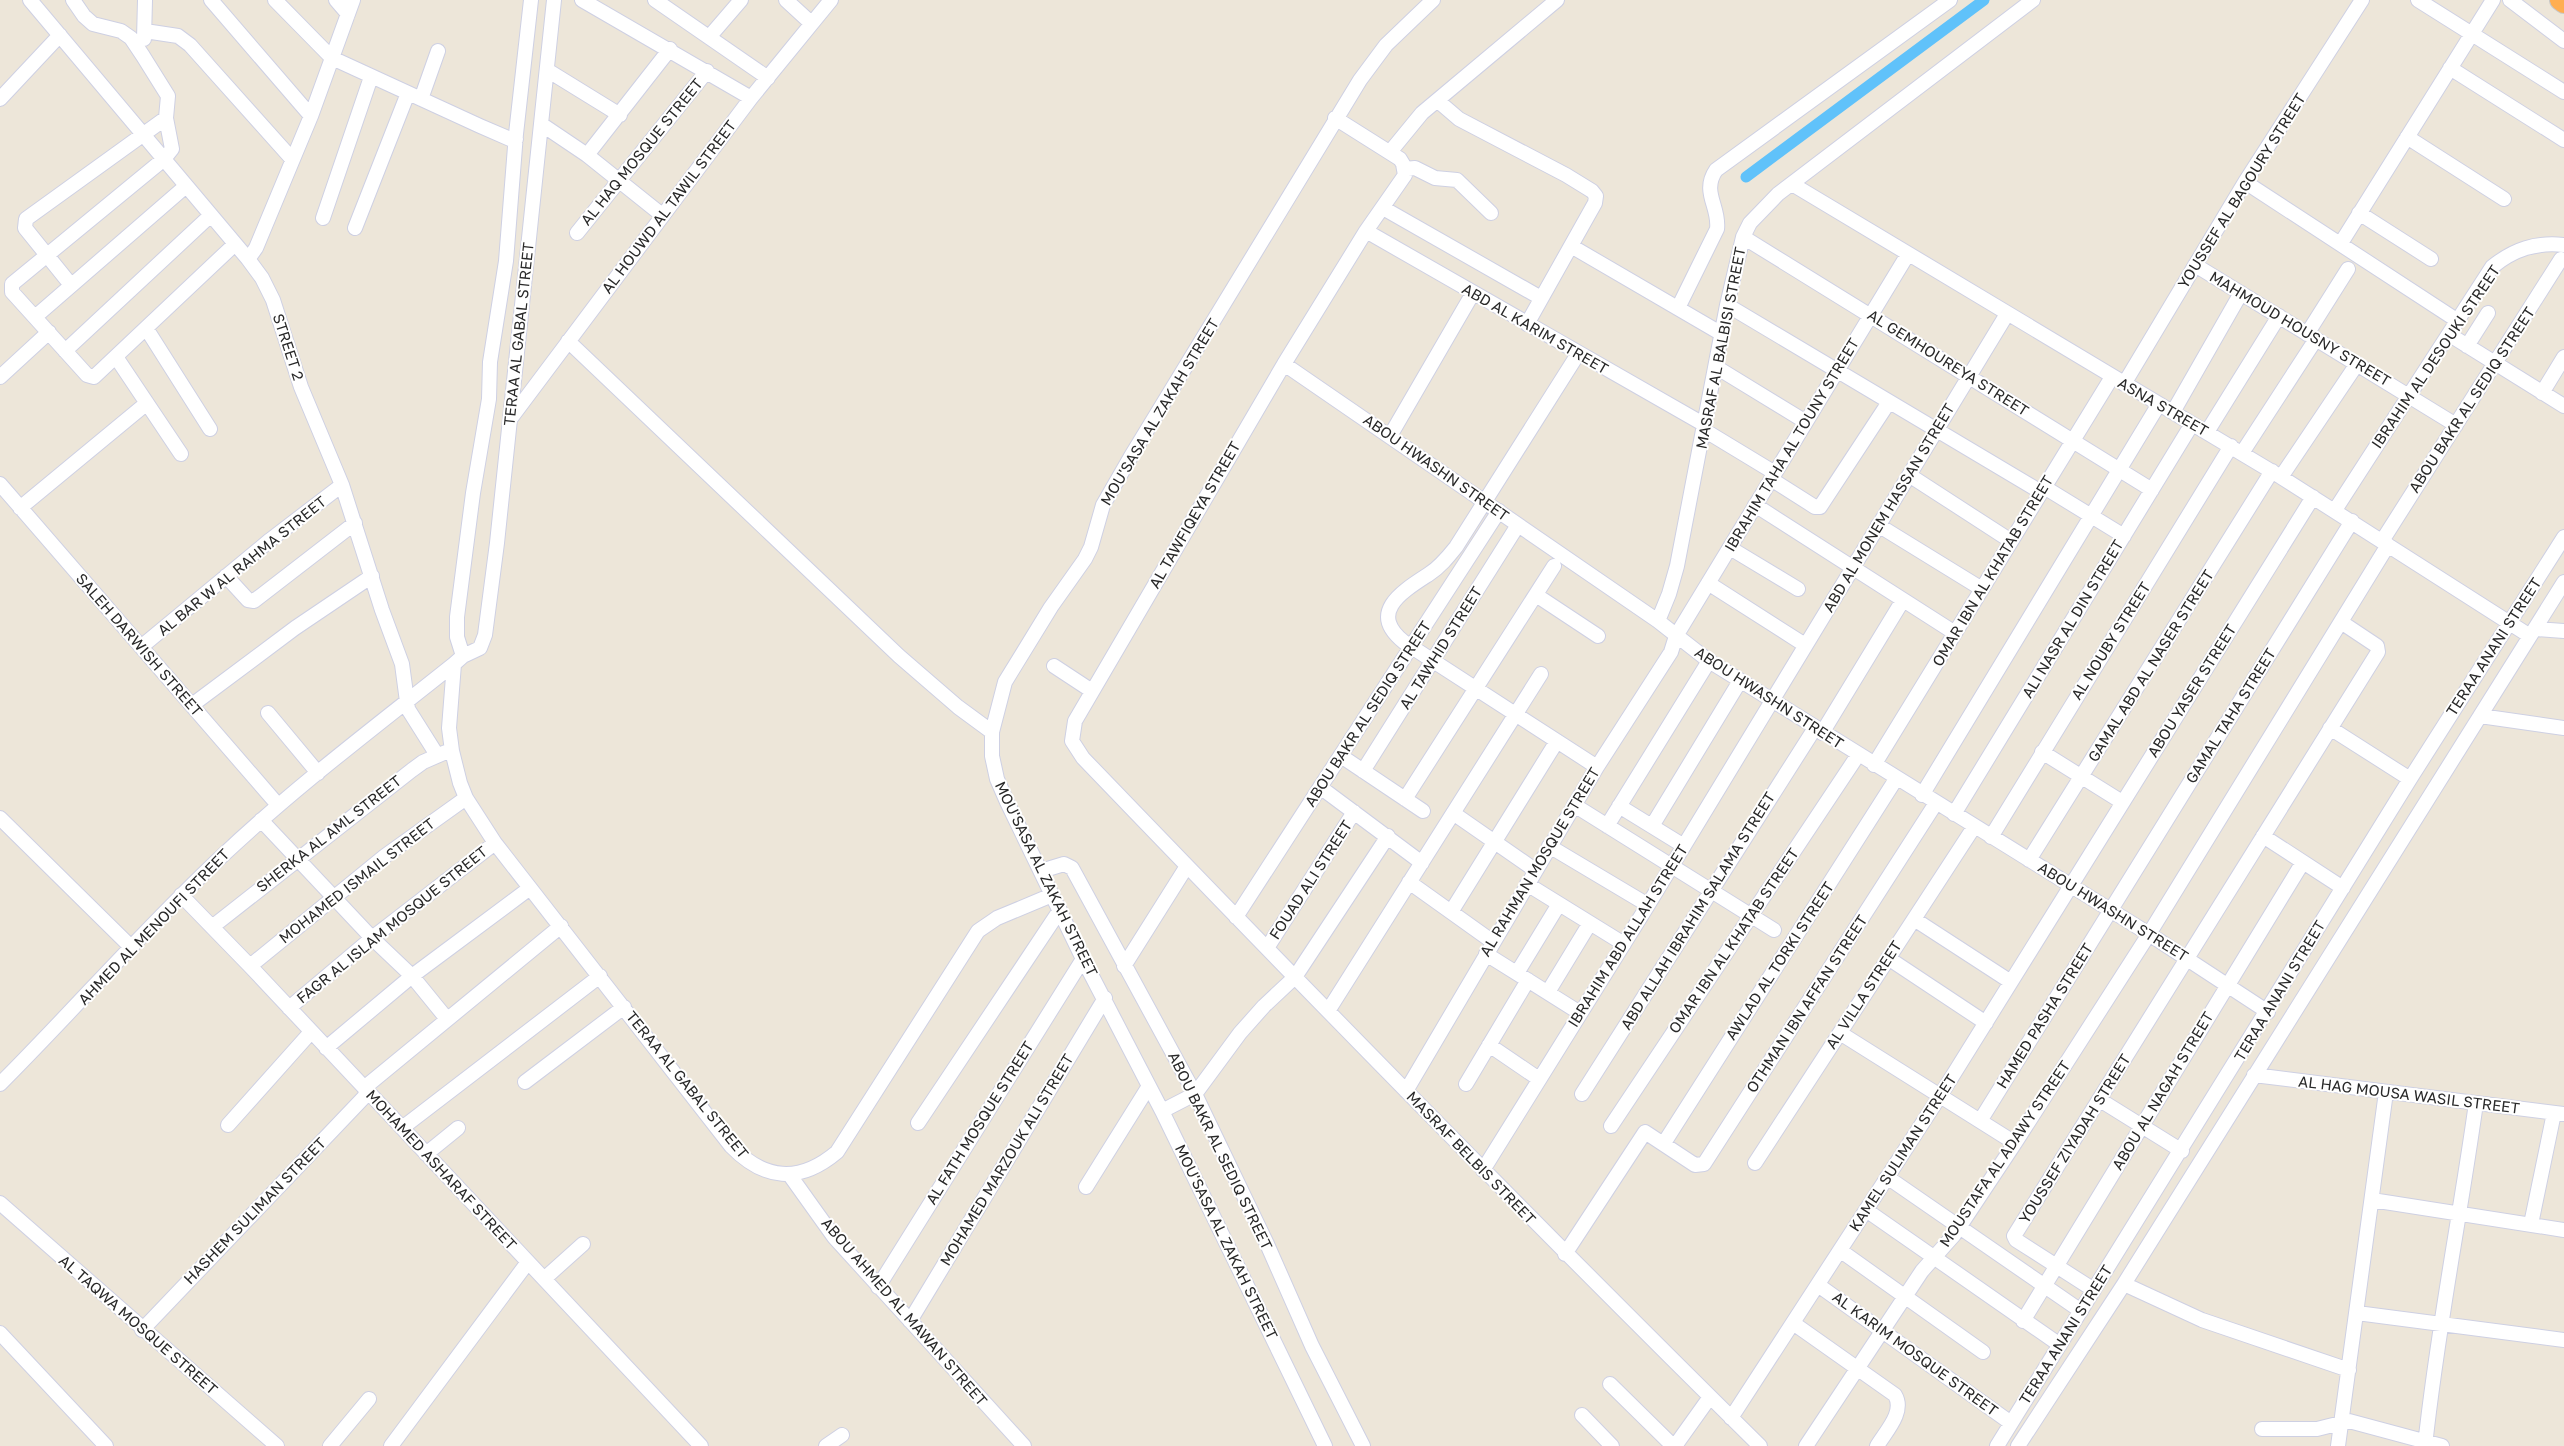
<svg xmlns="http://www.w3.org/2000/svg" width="2564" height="1446" font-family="'Golos Text',sans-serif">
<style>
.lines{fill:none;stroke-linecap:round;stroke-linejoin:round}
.canal{stroke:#60c2fa;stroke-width:11}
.minor-casing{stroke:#ced0e3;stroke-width:16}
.highway-casing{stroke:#c7c7c7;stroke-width:22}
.minor{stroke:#fff;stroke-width:14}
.highway{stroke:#ffae51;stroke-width:20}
.labels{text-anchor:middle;stroke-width:4;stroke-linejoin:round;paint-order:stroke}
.street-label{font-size:15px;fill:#292929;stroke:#fff}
</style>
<rect width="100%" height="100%" fill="#ede6d9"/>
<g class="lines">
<path class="canal" d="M1746,177L1984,0"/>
<g class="minor-casing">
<path id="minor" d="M30,0L248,259L262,278L273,300L301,387L342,485L382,610L402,664L408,709L437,755
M73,0L84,16L93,24L121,31L131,38L143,56L168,96L166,118L172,149L164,159L12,284V292L87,375L94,377L235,244
M211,0L311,116
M275,0L332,58L480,126L510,139H516
M336,0L348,14
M554,0L497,543L485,635L480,648L463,656L454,664L449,728L452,751L460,783L466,798L495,843L731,1146C764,1180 799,1184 837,1152L978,931L997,918L1052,895
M582,0L751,98
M655,0L768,78
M786,0L811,23
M2418,0L2564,92
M2510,0L2564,41
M145,31L178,36L190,45L292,159
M710,36L741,0
M144,39L145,0
M2450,68L2564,140
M547,70L620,115
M0,99L60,35
M421,99L438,51
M1438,101L1459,119L1566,175L1592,191L1596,196L1595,203L1527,324
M1335,118L1400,159L1403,164L1405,175L1366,231L1284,364L1075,721L1072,741L1083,758C1306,990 1531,1220 1760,1446
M541,124L587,155L662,215
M2407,137L2504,199
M1390,152L1422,113L1557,0
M587,155L670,49
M1405,169L1415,168L1435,178L1457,180L1491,213
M2245,182L2458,321
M1792,184L2281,477L2530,636
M1383,208L1541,298
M2359,213L2431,259
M323,218L371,77
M355,228L408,93
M1366,231L1705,425
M577,233L707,71
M1743,237L2152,490
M2341,243L2493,0
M1571,246L1722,334
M248,259L256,248L311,116L353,0
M2195,265L2456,425
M71,285L25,228L26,219L166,118
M1727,305L2041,492
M1678,308L1717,229C1720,207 1701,192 1716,170L1950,0
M35,317L186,186
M146,328L210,429
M2307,334L2348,269
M2450,335L2564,406
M568,341L899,656L958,707L992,732
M2467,346L2488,313
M65,351L211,215
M1578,354L1456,547C1448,557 1440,567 1429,574C1403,591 1367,612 1404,642L1597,767
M116,357L181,454
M1284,364L1658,621L1709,661L2149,934L2268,1012
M1716,367L1806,422
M0,377L49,332
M2124,384L2245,182L2362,0
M2542,393L2564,357
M2173,412L2241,293
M511,418L751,98L831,0
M1704,430L1775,473
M2207,432L2279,316
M1390,436L1473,293
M2242,453L2316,339
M1909,475L2011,541
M2281,477L2357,364
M1771,479L1815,507H1820L1889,402
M0,484L278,805
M2044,487L2124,536
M1755,505L1955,633
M20,508L147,403
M2335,510L2492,267C2514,249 2536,242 2564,245
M1878,525L1982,589
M2382,541L2561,259
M1730,548L1798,589
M226,576L248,600L254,601L355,523
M1708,583L1805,645
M1536,595L1598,636
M1658,621L1669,594L1677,566L1727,305L1743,237L1750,223L1778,194L2033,0
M2535,629L2564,631
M141,647L270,540L342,485
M463,656L457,637V617L473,493L489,399L490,362L506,261L516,134L531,0
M1054,666L1092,691
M192,705L295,628L372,576
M268,713L318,773
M2480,716L2564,728
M2330,728L2410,779
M1822,733L1903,600
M2042,752L2122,802
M1341,756L1423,811
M1874,765L2112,377
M1363,771L1518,525
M1320,787L1422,863
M1922,795L2159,404
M1405,799L1554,566
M1574,805L1774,930
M1619,806L1684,846
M1453,813L1535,870
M1954,814L2192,424
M0,818L132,948
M261,820L372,938L412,976L447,1019
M1607,826L1709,661
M1652,826L1740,681
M2263,836L2343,888
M1991,837L2231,446
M1549,846L1648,905
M2029,860L2272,471
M1041,871L1064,864L1072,868L1195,1094L1267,1244L1312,1346L1363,1446
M1409,882L1493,942
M1527,884L1624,944
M181,895L250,966L701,1446
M1451,912L1557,741
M1236,917L1499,511
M1914,919L2011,982
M212,927L412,770L423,762L446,752
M1267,948L1354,812
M1486,954L1580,1013
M1888,958L1986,1023
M250,966L385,856L466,798
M1124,966L1187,866
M1517,973L1559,904
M1548,992L1590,923
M289,1008L372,938L495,843
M1328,1011L1541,674
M1840,1033L2015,1143
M1489,1045L1539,1079
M326,1048L412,976L530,888
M2254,1075L2564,1114
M525,1082L624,1007
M0,1084C75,1009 144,929 221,857C294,788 375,727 454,664
M1466,1084L1528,980
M364,1088L561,926
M1406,1091L1597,767L1671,652L1676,636L1908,254
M1582,1094L1815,728
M2100,1100L2182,1151
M1162,1111L1195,1094L1240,1033L1264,1006L1295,977L1388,836
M1980,1121L2352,521
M918,1123L1060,910
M228,1125L311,1032
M1611,1126L1858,755
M402,1128L600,976
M1664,1143L1896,779
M426,1154L458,1128
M1755,1163L1974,827
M1483,1170L1648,905L2007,314
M789,1174L834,1237L1024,1446
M1887,1177L2081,1311
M1086,1187L1149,1086
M2372,1200L2564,1230
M0,1203L277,1446
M1866,1210L2060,1345
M2531,1224L2554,1113
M1841,1251L1983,1352
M1565,1254L1645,1132L1695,1165L1704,1164L1936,803
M544,1279L583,1244
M2124,1284L2202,1320L2349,1370
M1818,1285L2011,1423
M878,1287L1083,959
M2094,1290L2016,1240L2014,1236L2378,652L2377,646L2341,622
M2357,1313L2564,1340
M910,1321L1105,998
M2023,1321L2303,862
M1793,1323L1895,1395C1905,1412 1886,1431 1877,1446
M142,1330L368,1093
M0,1333L106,1446
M1610,1384L1673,1446
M1582,1415L1612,1446
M1731,1418L1940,1096L2313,497
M2262,1429H2317L2349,1421L2442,1446
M330,1446L369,1399
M391,1446L528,1262
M826,1446L842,1435
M1325,1446L1162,1111L1083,959L1007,802L997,779L992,756V732L1005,682L1051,607L1085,559L1091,547L1103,505L1130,458L1360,80L1386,45L1433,0
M1675,1446L1710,1397
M1806,1446L1922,1271L1954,1235L2015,1143L2149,934L2388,545
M1997,1446L2410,779L2564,537
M2018,1446L2124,1284L2564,582
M2338,1446L2386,1092
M2425,1446C2437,1331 2460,1218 2476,1103"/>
</g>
<g class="highway-casing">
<path id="highway" d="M2560,0L2564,3"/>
</g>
<use href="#minor" class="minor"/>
<use href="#highway" class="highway"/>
</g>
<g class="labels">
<g class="street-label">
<text transform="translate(642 152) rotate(-51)" y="5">AL HAQ MOSQUE STREET</text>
<text transform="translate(2242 191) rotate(-58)" y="5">YOUSSEF AL BAGOURY STREET</text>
<text transform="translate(669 207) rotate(-53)" y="5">AL HOUWD AL TAWIL STREET</text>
<text transform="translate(1535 329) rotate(30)" y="5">ABD AL KARIM STREET</text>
<text transform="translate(2300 329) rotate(31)" y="5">MAHMOUD HOUSNY STREET</text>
<text transform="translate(519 334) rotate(-84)" y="5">TERAA AL GABAL STREET</text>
<text transform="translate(288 347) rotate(72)" y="5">STREET 2</text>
<text transform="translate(1721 348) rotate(-79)" y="5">MASRAF AL BALBISI STREET</text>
<text transform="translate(2436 357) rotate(-56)" y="5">IBRAHIM AL DESOUKI STREET</text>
<text transform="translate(1948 363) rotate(32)" y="5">AL GEMHOUREYA STREET</text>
<text transform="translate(2472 400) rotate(-57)" y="5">ABOU BAKR AL SEDIQ STREET</text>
<text transform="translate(2163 407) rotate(30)" y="5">ASNA STREET</text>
<text transform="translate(1160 412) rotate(-59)" y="5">MOU'SASA AL ZAKAH STREET</text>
<text transform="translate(1792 445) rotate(-59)" y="5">IBRAHIM TAHA AL TOUNY STREET</text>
<text transform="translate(1436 468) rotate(35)" y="5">ABOU HWASHN STREET</text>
<text transform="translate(1889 508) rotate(-59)" y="5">ABD AL MONEM HASSAN STREET</text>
<text transform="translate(1195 515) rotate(-60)" y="5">AL TAWFIQEYA STREET</text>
<text transform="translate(242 566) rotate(-39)" y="5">AL BAR W AL RAHMA STREET</text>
<text transform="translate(1993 571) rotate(-59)" y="5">OMAR IBN AL KHATAB STREET</text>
<text transform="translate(2073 619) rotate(-59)" y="5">ALI NASR AL DIN STREET</text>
<text transform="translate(2111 641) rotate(-58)" y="5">AL NOUBY STREET</text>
<text transform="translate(139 645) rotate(49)" y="5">SALEH DARWISH STREET</text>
<text transform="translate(2494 647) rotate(-57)" y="5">TERAA ANANI STREET</text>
<text transform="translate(1441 648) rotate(-58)" y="5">AL TAWHID STREET</text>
<text transform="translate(2151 666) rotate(-58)" y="5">GAMAL ABD AL NASER STREET</text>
<text transform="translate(2192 691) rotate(-58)" y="5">ABOU YASER STREET</text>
<text transform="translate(1769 698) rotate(33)" y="5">ABOU HWASHN STREET</text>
<text transform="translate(1368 714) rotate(-57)" y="5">ABOU BAKR AL SEDIQ STREET</text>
<text transform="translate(2231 716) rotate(-58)" y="5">GAMAL TAHA STREET</text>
<text transform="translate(329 834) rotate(-38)" y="5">SHERKA AL AML STREET</text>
<text transform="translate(1540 862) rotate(-59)" y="5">AL RAHMAN MOSQUE STREET</text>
<text transform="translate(1046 879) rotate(64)" y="5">MOU'SASA AL ZAKAH STREET</text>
<text transform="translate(1311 880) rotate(-57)" y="5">FOUAD ALI STREET</text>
<text transform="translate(357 881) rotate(-38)" y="5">MOHAMED ISMAIL STREET</text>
<text transform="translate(1698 911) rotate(-58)" y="5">ABD ALLAH IBRAHIM SALAMA STREET</text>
<text transform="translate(2113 912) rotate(32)" y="5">ABOU HWASHN STREET</text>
<text transform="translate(392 925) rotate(-39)" y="5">FAGR AL ISLAM MOSQUE STREET</text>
<text transform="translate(154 927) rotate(-46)" y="5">AHMED AL MENOUFI STREET</text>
<text transform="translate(1628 936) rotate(-58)" y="5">IBRAHIM ABD ALLAH STREET</text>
<text transform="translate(1734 941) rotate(-56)" y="5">OMAR IBN AL KHATAB STREET</text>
<text transform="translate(1780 961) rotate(-57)" y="5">AWLAD AL TORKI STREET</text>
<text transform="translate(2280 991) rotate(-59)" y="5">TERAA ANANI STREET</text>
<text transform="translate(1864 995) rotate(-57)" y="5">AL VILLA STREET</text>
<text transform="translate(1807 1004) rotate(-57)" y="5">OTHMAN IBN AFFAN STREET</text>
<text transform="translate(2045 1016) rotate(-58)" y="5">HAMED PASHA STREET</text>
<text transform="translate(687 1085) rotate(51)" y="5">TERAA AL GABAL STREET</text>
<text transform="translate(2163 1091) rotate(-59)" y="5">ABOU AL NAGAH STREET</text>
<text transform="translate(2409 1095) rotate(7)" y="5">AL HAG MOUSA WASIL STREET</text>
<text transform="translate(980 1123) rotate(-58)" y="5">AL FATH MOSQUE STREET</text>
<text transform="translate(2075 1139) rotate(-58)" y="5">YOUSSEF ZIYADAH STREET</text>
<text transform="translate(1220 1151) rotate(64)" y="5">ABOU BAKR AL SEDIQ STREET</text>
<text transform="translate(1903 1153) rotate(-57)" y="5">KAMEL SULIMAN STREET</text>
<text transform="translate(2005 1154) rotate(-56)" y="5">MOUSTAFA AL ADAWY STREET</text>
<text transform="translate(1471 1158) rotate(46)" y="5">MASRAF BELBIS STREET</text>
<text transform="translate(1007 1160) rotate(-59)" y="5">MOHAMED MARZOUK ALI STREET</text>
<text transform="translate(441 1170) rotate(47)" y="5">MOHAMED ASHARAF STREET</text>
<text transform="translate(255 1211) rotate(-46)" y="5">HASHEM SULIMAN STREET</text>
<text transform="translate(1226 1242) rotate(64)" y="5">MOU'SASA AL ZAKAH STREET</text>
<text transform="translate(904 1312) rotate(49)" y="5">ABOU AHMED AL MAWAN STREET</text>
<text transform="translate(138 1325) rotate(41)" y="5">AL TAQWA MOSQUE STREET</text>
<text transform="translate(2066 1335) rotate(-58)" y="5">TERAA ANANI STREET</text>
<text transform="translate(1915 1354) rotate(36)" y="5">AL KARIM MOSQUE STREET</text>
</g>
</g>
</svg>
